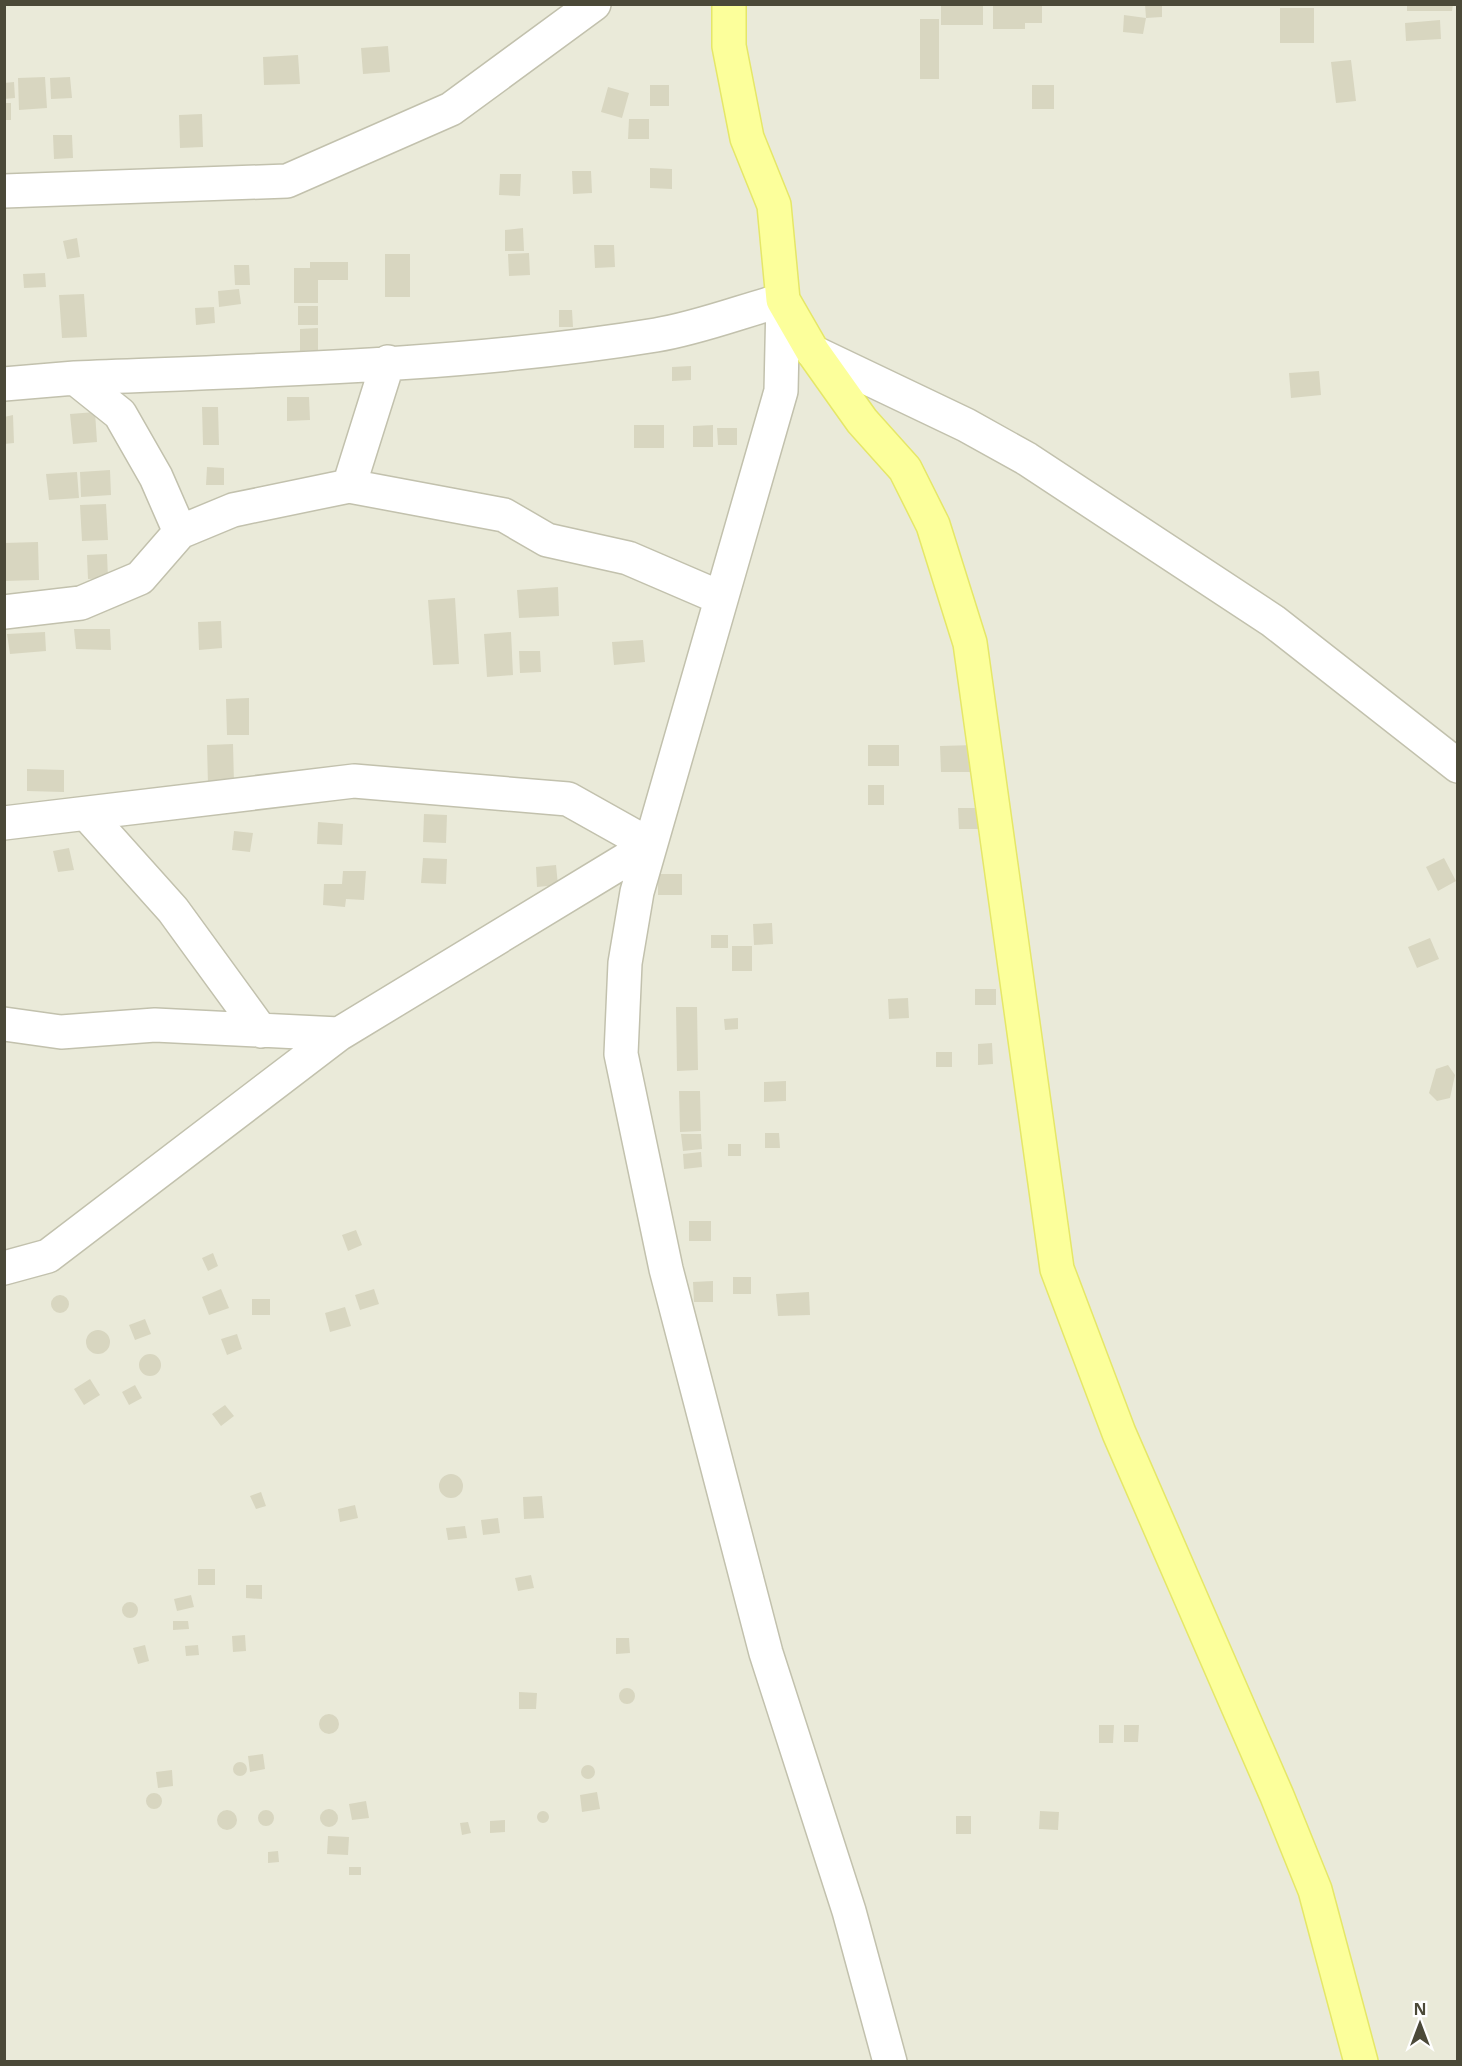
<svg xmlns="http://www.w3.org/2000/svg" width="1462" height="2066" font-family="'Open Sans',sans-serif">
<style>
.residential{fill:#eaead9}
.building{fill:#d8d6c0}
.lines{fill:none;stroke-linecap:round;stroke-linejoin:round}
.minor-casing{stroke:#c2c1ad;stroke-width:36}
.major-casing{stroke:#e5e768;stroke-width:36}
.minor{stroke:#fff;stroke-width:33}
.major{stroke:#fcff9b;stroke-width:33}
</style>
<rect width="100%" height="100%" fill="#f6f6eb"/>
<path class="residential" d="M5,5H1457V2061H5Z"/>
<path class="building" d="M993,4L1042,5V23H1025V29H993Z
M1145,4H1162V17L1146,18L1143,34L1123,32L1124,15L1146,18Z
M1407,4H1453L1452,11H1407Z
M941,5H983V25H941Z
M1280,8H1314V43H1280Z
M920,19H939V79H920Z
M1440,20L1441,39L1406,41L1405,23Z
M388,46L390,72L363,74L361,48Z
M298,55L300,84L264,85L263,57Z
M1351,60L1356,101L1336,103L1331,62Z
M45,77L47,108L19,110L18,78Z
M70,77L72,98L51,99L50,78Z
M14,82L15,98L4,99V83Z
M650,85H669V106H650Z
M1032,85H1054V109H1032Z
M608,87L629,93L622,118L601,112Z
M4,103H11V120H4Z
M202,114L203,147L180,148L179,115Z
M629,119H649V139H628Z
M53,135H72L73,158L54,159Z
M650,168L672,169V189L650,188Z
M572,171H591L592,193L573,194Z
M500,174H521L520,196L499,195Z
M523,228L524,251H505V230Z
M77,238L80,257L67,259L63,241Z
M594,245H614L615,267L595,268Z
M529,253L530,275L509,276L508,254Z
M385,254H410V297H385Z
M310,262H348V280H318V303H294V268H310Z
M234,265H249L250,285H235Z
M45,273L46,287L24,288L23,274Z
M239,289L241,304L219,307L218,291Z
M84,294L87,337L62,338L59,295Z
M298,306H318V325H298Z
M214,307L215,323L196,325L195,308Z
M559,310H572L573,327H559Z
M318,328V350L300,351V329Z
M691,366V380L672,381V367Z
M1319,371L1321,395L1291,398L1289,373Z
M287,397H309L310,420L287,421Z
M202,407H218L219,445H203Z
M95,412L97,442L73,444L70,414Z
M13,415L14,443L4,444V417Z
M634,425H664V448H634Z
M713,425V447H693V426Z
M717,428H737V445H718Z
M207,467L224,468V485H206Z
M110,470L111,495L81,497L80,472Z
M77,472L79,498L49,500L46,474Z
M106,504L108,540L82,541L80,505Z
M38,542L39,580L4,581V543Z
M107,554L108,578L88,579L87,555Z
M558,587L559,616L519,618L517,590Z
M455,598L459,664L433,665L428,600Z
M221,621L222,648L199,650L198,622Z
M74,629H110L111,650L76,649Z
M45,632L46,651L10,654L7,634Z
M511,632L513,675L487,677L484,634Z
M643,640L645,662L614,665L612,642Z
M519,651H540L541,672L520,673Z
M249,698V735H227L226,699Z
M233,744L234,784L208,785L207,745Z
M868,745H899V766H868Z
M975,745V772H941L940,746Z
M27,769L64,770V792L27,791Z
M868,785H884V805H868Z
M958,808H979V829H959Z
M424,814L447,815L446,843L423,842Z
M318,822L343,824L342,845L317,844Z
M234,831L253,833L250,852L232,850Z
M69,848L74,870L58,872L53,851Z
M423,858L447,859L446,884L421,883Z
M1444,858L1456,881L1438,891L1426,867Z
M556,865L558,885L537,887L536,867Z
M343,871H366L364,900L346,899L345,907L323,905L324,884H342Z
M658,874H682V895H658Z
M772,923L773,944L754,945L753,924Z
M711,935H728V948H711Z
M1430,938L1439,959L1417,968L1408,947Z
M732,946H752V971H732Z
M975,989H996V1005H975Z
M908,998L909,1018L889,1019L888,999Z
M676,1007H697L698,1070L677,1071Z
M738,1018V1029L725,1030L724,1019Z
M992,1043L993,1064L978,1065V1044Z
M936,1052H952V1067H936Z
M1448,1065L1455,1075L1450,1098L1437,1101L1429,1093L1436,1069Z
M786,1081V1101L764,1102V1082Z
M679,1091H700L701,1131L680,1132Z
M765,1133H779L780,1148H765Z
M681,1134H701L702,1149L683,1151Z
M728,1144H741V1156H728Z
M701,1152L702,1167L684,1169L683,1154Z
M689,1221H711V1241H689Z
M356,1230L362,1245L348,1251L342,1235Z
M213,1253L218,1266L208,1271L202,1258Z
M733,1277H751V1294H733Z
M713,1281V1302H694L693,1282Z
M221,1289L229,1308L209,1315L202,1297Z
M374,1289L379,1304L360,1310L355,1295Z
M809,1292L810,1315L778,1316L776,1294Z
M51 1304a9 9 0 1 1 18 0a9 9 0 1 1-18 0Z
M252,1299H270V1315H252Z
M345,1307L351,1326L330,1332L325,1313Z
M145,1319L151,1334L135,1340L129,1325Z
M86 1342a12 12 0 1 1 24 0a12 12 0 1 1-24 0Z
M237,1334L242,1349L227,1355L221,1339Z
M139 1365a11 11 0 1 1 22 0a11 11 0 1 1-22 0Z
M90,1379L100,1395L84,1405L74,1389Z
M135,1385L142,1398L129,1405L122,1392Z
M225,1405L234,1416L221,1426L212,1414Z
M439 1486a12 12 0 1 1 24 0a12 12 0 1 1-24 0Z
M261,1492L266,1506L256,1509L250,1496Z
M542,1496L544,1518L524,1519L523,1497Z
M355,1505L358,1518L340,1522L338,1509Z
M498,1518L500,1533L483,1535L481,1520Z
M465,1526L467,1538L448,1540L446,1528Z
M198,1569H215V1585H198Z
M531,1575L534,1588L518,1591L515,1578Z
M246,1585H262V1599L246,1598Z
M191,1595L194,1607L177,1611L174,1599Z
M122 1610a8 8 0 1 1 16 0a8 8 0 1 1-16 0Z
M173,1621H188L189,1629L173,1630Z
M245,1635L246,1651L233,1652L232,1636Z
M616,1638H629L630,1653L616,1654Z
M145,1645L149,1661L138,1664L133,1648Z
M198,1645L199,1655L186,1656L185,1646Z
M619 1696a8 8 0 1 1 16 0a8 8 0 1 1-16 0Z
M519,1692L537,1693L536,1709H519Z
M319 1724a10 10 0 1 1 20 0a10 10 0 1 1-20 0Z
M1099,1725H1114L1113,1743H1099Z
M1124,1725H1139L1138,1742H1124Z
M263,1754L265,1769L250,1772L248,1756Z
M233 1769a7 7 0 1 1 14 0a7 7 0 1 1-14 0Z
M581 1772a7 7 0 1 1 14 0a7 7 0 1 1-14 0Z
M172,1770L173,1786L158,1788L156,1772Z
M597,1792L600,1809L582,1812L580,1795Z
M146 1801a8 8 0 1 1 16 0a8 8 0 1 1-16 0Z
M366,1801L369,1818L352,1820L349,1804Z
M320 1818a9 9 0 1 1 18 0a9 9 0 1 1-18 0Z
M217 1820a10 10 0 1 1 20 0a10 10 0 1 1-20 0Z
M258 1818a8 8 0 1 1 16 0a8 8 0 1 1-16 0Z
M537 1817a6 6 0 1 1 12 0a6 6 0 1 1-12 0Z
M1040,1811L1059,1812L1058,1830L1039,1829Z
M956,1816H971V1834H956Z
M505,1820V1832L490,1833V1821Z
M468,1822L471,1833L462,1835L460,1823Z
M328,1836L349,1837L348,1855L327,1854Z
M278,1851L279,1862L268,1863V1852Z
M349,1867H361V1875H349Z"/>
<g class="lines">
<g class="minor-casing">
<path id="minor" d="M4,191L287,181L451,109L594,4
M813,352L966,425L1027,459L1273,621L1458,766
M75,378C268,370 465,366 656,335C699,328 742,311 783,300L781,391L637,892L625,963L621,1054L666,1269L766,1653L849,1911L890,2062
M4,384L75,378L120,414L156,477L180,532L233,510L349,486L504,515L547,540L628,558L721,598
M349,486L388,362
M4,612L81,603L140,578L180,532
M87,814L173,910L261,1031
M4,823L354,781L568,799L650,845
M4,1024L61,1032L155,1025L339,1034L650,845
M4,1268L48,1256L339,1034"/>
</g>
<g class="major-casing">
<path id="major" d="M729,4V46L747,138L774,205L783,300L813,352L862,421L905,469L933,525L970,643L1057,1269L1119,1433L1277,1796L1315,1890L1361,2062"/>
</g>
<use href="#minor" class="minor"/>
<use href="#major" class="major"/>
</g>
<rect width="1462" height="2066" fill="none" stroke="#4b4938" stroke-width="12"/>
<g transform="translate(1420 2024)" stroke="#ffffff" stroke-width="4.5" paint-order="stroke">
<path d="M0-4.5L10 22L0 15L-10 22Z" fill="#4b4938"/>
<text y="-9" font-size="16" font-weight="bold" text-anchor="middle" fill="#4b4938">N</text>
</g>
</svg>
